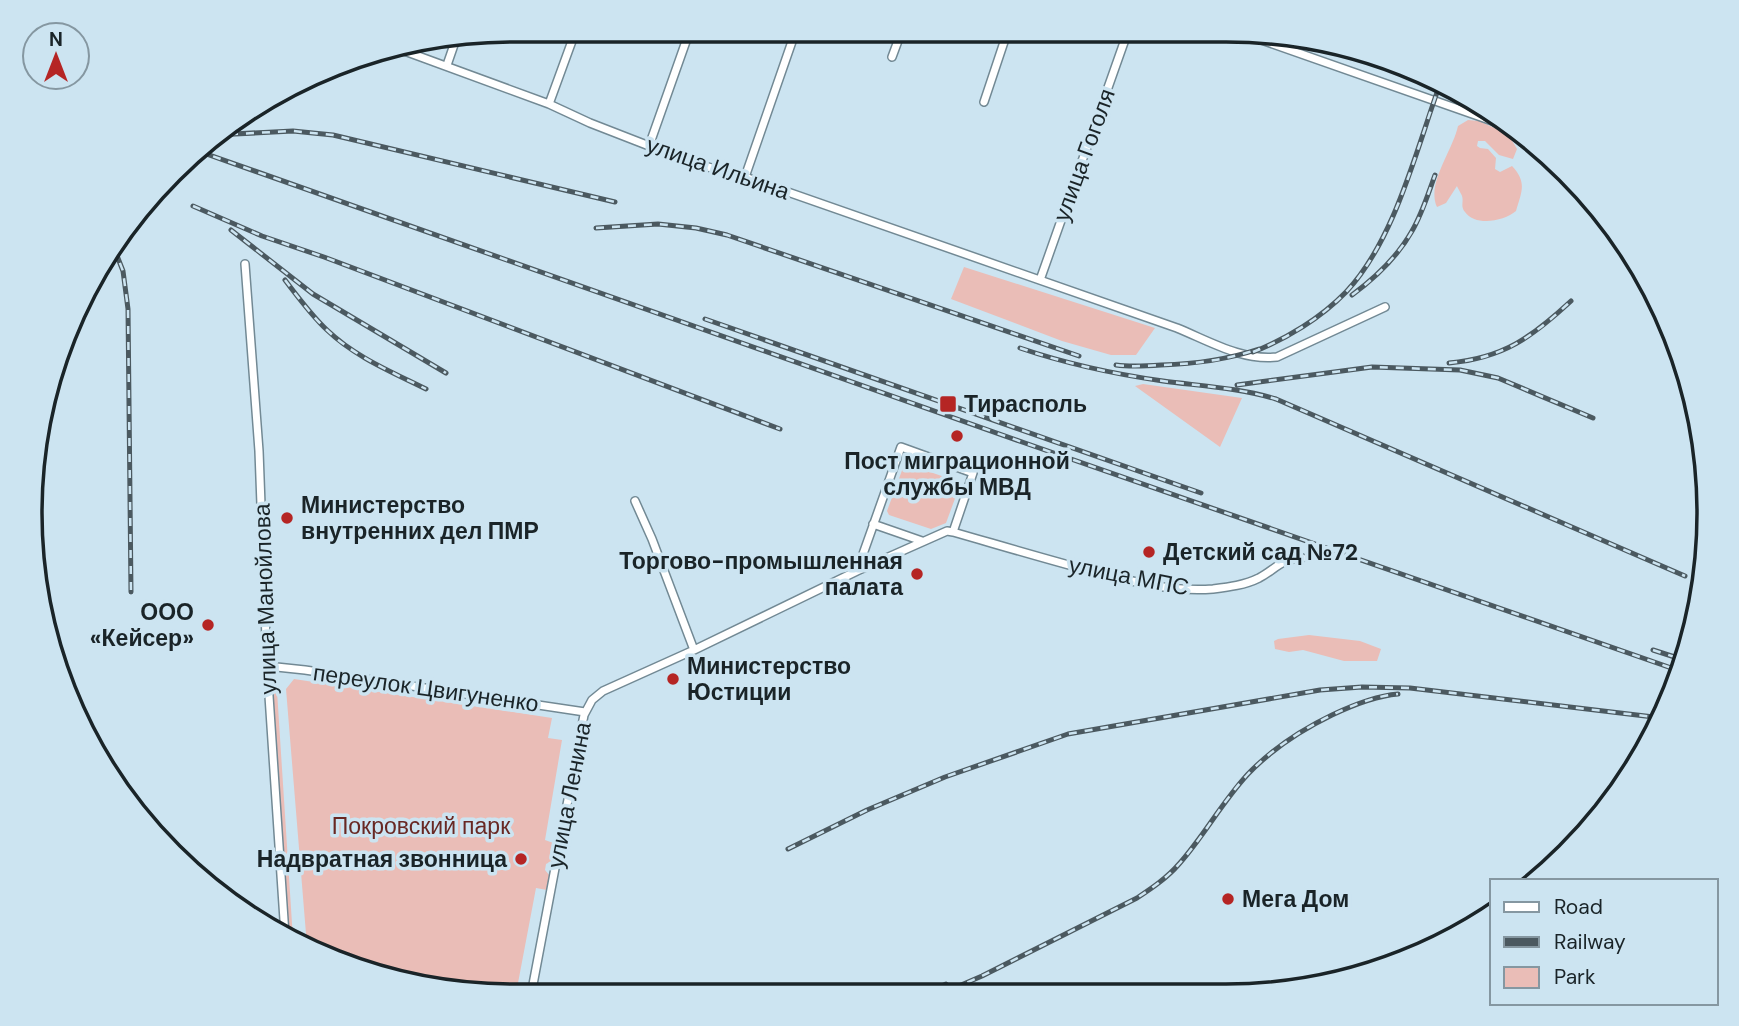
<svg xmlns="http://www.w3.org/2000/svg" width="1739" height="1026" font-family="'DM Sans',sans-serif">
<style>
.green{fill:#eabdb7}
.lines{fill:none;stroke-linecap:round;stroke-linejoin:round}
.minor-casing{stroke:#728994;stroke-width:10}
.tertiary-casing{stroke:#728994;stroke-width:11}
.minor{stroke:#fff;stroke-width:7}
.tertiary{stroke:#fff;stroke-width:9}
.rail-casing{stroke:#4b5960;stroke-width:5}
.rail{stroke:#cce4f1;stroke-width:2.5;stroke-dasharray:8;stroke-linecap:butt}
.poi-dot{fill:#b52524;stroke:#cce4f1;stroke-width:2.5}
.labels{text-anchor:middle;stroke-width:7;stroke-linejoin:round;paint-order:stroke}
.street-label{font-size:23px;fill:#1a2428;stroke:#cce4f1}
.poi-label{font-size:23px;font-weight:bold;fill:#1a2428;stroke:#cce4f1;text-anchor:start}
.park-label{font-size:23px;fill:#682823;stroke:#cce4f1}
.rim{fill:none;stroke:#1a2428;stroke-width:3.5}
</style>
<rect width="100%" height="100%" fill="#cce4f1"/>
<path class="green" d="M1468,120L1479,121L1508,134L1517,149L1513,159L1499,155L1485,141H1478L1477,146L1480,148L1488,149L1496,158L1495,169L1500,172L1512,166C1527,182 1522,191 1516,211C1504,221 1476,227 1465,212C1460,206 1464,202 1462,196C1462,195 1457,187 1457,186L1446,203L1437,207C1426,184 1453,150 1458,126Z
M964,267L1155,328L1136,355H1111L1062,341L951,299Z
M1143,384L1242,398L1220,447L1135,386Z
M907,464L959,482L960,485L946,523L931,529L889,515L887,511L904,465Z
M1309,635L1360,641L1381,649L1377,661H1344L1303,650L1289,652L1275,649L1274,641L1278,639Z
M294,679L552,718L548,738L562,740L545,840L556,844L552,861L546,864L545,870L550,876L547,890L536,888L518,983L510,987L406,980L357,970L307,946L286,689Z
M273,691H277L293,939L289,937Z"/>
<g class="lines">
<g class="minor-casing">
<path id="minor" d="M1236,31L1518,130
M399,49L549,104L590,123L693,163L745,177L1177,328C1209,341 1242,361 1277,357L1385,307
M892,57L902,30
M447,65L456,39
M984,102L1008,30
M549,104L576,30
M649,146L690,30
M745,177L796,30
M245,264L259,451L267,666L285,935
M1040,280L1128,31
M635,501L652,539L694,650
M873,524L922,541
M857,571L901,447L973,473L953,532
M267,666L305,670L585,712
M531,995L584,715L592,700L603,691L694,650L857,571L947,531L953,532C1002,546 1052,561 1102,574C1139,583 1174,592 1213,589C1229,587 1245,585 1259,578C1276,569 1280,559 1302,558"/>
</g>
<g class="tertiary-casing">
<path id="tertiary" d="M467,992L498,995
M686,995L830,990L894,995"/>
</g>
<use href="#minor" class="minor"/>
<use href="#tertiary" class="tertiary"/>
<g class="rail-casing">
<path id="rail" d="M214,135L293,131L333,135L615,202
M198,151L1025,443L1680,671
M193,206L262,236L324,257L780,429
M596,228L658,224L696,228L727,235L1079,356
M231,230L313,294L446,373
M114,248L123,271L128,309L131,592
M285,280C298,297 311,315 327,330C355,357 392,372 426,389
M1352,295C1375,278 1398,256 1412,231C1422,214 1428,194 1435,175
M705,319L1201,493
M1020,348C1067,364 1114,374 1163,381C1201,386 1240,388 1276,399L1685,576
M1253,352C1286,339 1321,318 1346,292C1395,240 1416,150 1440,84
M1449,363C1504,358 1532,337 1571,301
M1116,365C1131,367 1146,366 1161,365C1195,364 1226,360 1259,349
M1237,385L1372,367L1460,370L1498,378L1593,418
M1653,650L1684,660
M788,849L867,810L945,777L1068,734L1320,690L1362,687L1410,688L1662,718
M923,995L946,984
M938,995L982,976L1137,898C1152,888 1167,878 1179,864C1204,836 1222,802 1248,774C1272,749 1301,730 1332,715C1353,705 1375,696 1398,694"/>
</g>
<use href="#rail" class="rail"/>
</g>
<g class="poi-dot">
<rect x="939" y="395" width="18" height="18" rx="3.5"/>
<circle cx="957" cy="436" r="7"/>
<circle cx="287" cy="518" r="7"/>
<circle cx="1149" cy="552" r="7"/>
<circle cx="917" cy="574" r="7"/>
<circle cx="208" cy="625" r="7"/>
<circle cx="673" cy="679" r="7"/>
<circle cx="521" cy="859" r="7"/>
<circle cx="1228" cy="899" r="7"/>
</g>
<g class="labels">
<g class="street-label">
<text transform="translate(1084 155) rotate(-70)" y="8">улица Гоголя</text>
<text transform="translate(718 168) rotate(19)" y="8">улица Ильина</text>
<text transform="translate(1129 576) rotate(11)" y="8">улица МПС</text>
<text transform="translate(265 599) rotate(-92)" y="8">улица Манойлова</text>
<text transform="translate(426 688) rotate(8)" y="8">переулок Цвигуненко</text>
<text transform="translate(569 795) rotate(-79)" y="8">улица Ленина</text>
</g>
<g class="poi-label">
<text x="964" y="412">Тирасполь</text>
<text x="957" y="469" text-anchor="middle">Пост миграционной<tspan x="957" dy="26">службы МВД</tspan></text>
<text x="301" y="513">Министерство<tspan x="301" dy="26">внутренних дел ПМР</tspan></text>
<text x="1163" y="560">Детский сад №72</text>
<text x="903" y="569" text-anchor="end">Торгово-промышленная<tspan x="903" dy="26">палата</tspan></text>
<text x="194" y="620" text-anchor="end">ООО<tspan x="194" dy="26">«Кейсер»</tspan></text>
<text x="687" y="674">Министерство<tspan x="687" dy="26">Юстиции</tspan></text>
<text x="507" y="867" text-anchor="end">Надвратная звонница</text>
<text x="1242" y="907">Мега Дом</text>
</g>
<g class="park-label">
<text x="421" y="834">Покровский парк</text>
</g>
</g>
<path d="M0 0H1739V1026H0ZM513 42H1226A471 471 0 0 1 1697 513V513A471 471 0 0 1 1226 984H513A471 471 0 0 1 42 513V513A471 471 0 0 1 513 42Z" fill="#cce4f1" fill-rule="evenodd"/>
<path class="rim" d="M513 42H1226A471 471 0 0 1 1697 513V513A471 471 0 0 1 1226 984H513A471 471 0 0 1 42 513V513A471 471 0 0 1 513 42Z"/>
<rect x="1490" y="879" width="228" height="126" fill="#cce4f1" stroke="#8597a1" stroke-width="2"/>
<rect x="1504" y="902" width="35" height="10" fill="#ffffff" stroke="#8597a1" stroke-width="2"/>
<text x="1554" y="914" font-size="21" fill="#1a2428">Road</text>
<rect x="1504" y="937" width="35" height="10" fill="#4b5960" stroke="#8597a1" stroke-width="2"/>
<text x="1554" y="949" font-size="21" fill="#1a2428">Railway</text>
<rect x="1504" y="967" width="35" height="21" fill="#eabdb7" stroke="#8597a1" stroke-width="2"/>
<text x="1554" y="984" font-size="21" fill="#1a2428">Park</text>
<g transform="translate(56 56)"><circle r="33" fill="#cce4f1" stroke="#8597a1" stroke-width="2"/>
<path d="M0-5L12 26L0 18L-12 26Z" fill="#b52524"/>
<text y="-10" font-size="19" font-weight="bold" text-anchor="middle" fill="#1a2428">N</text>
</g>
</svg>
